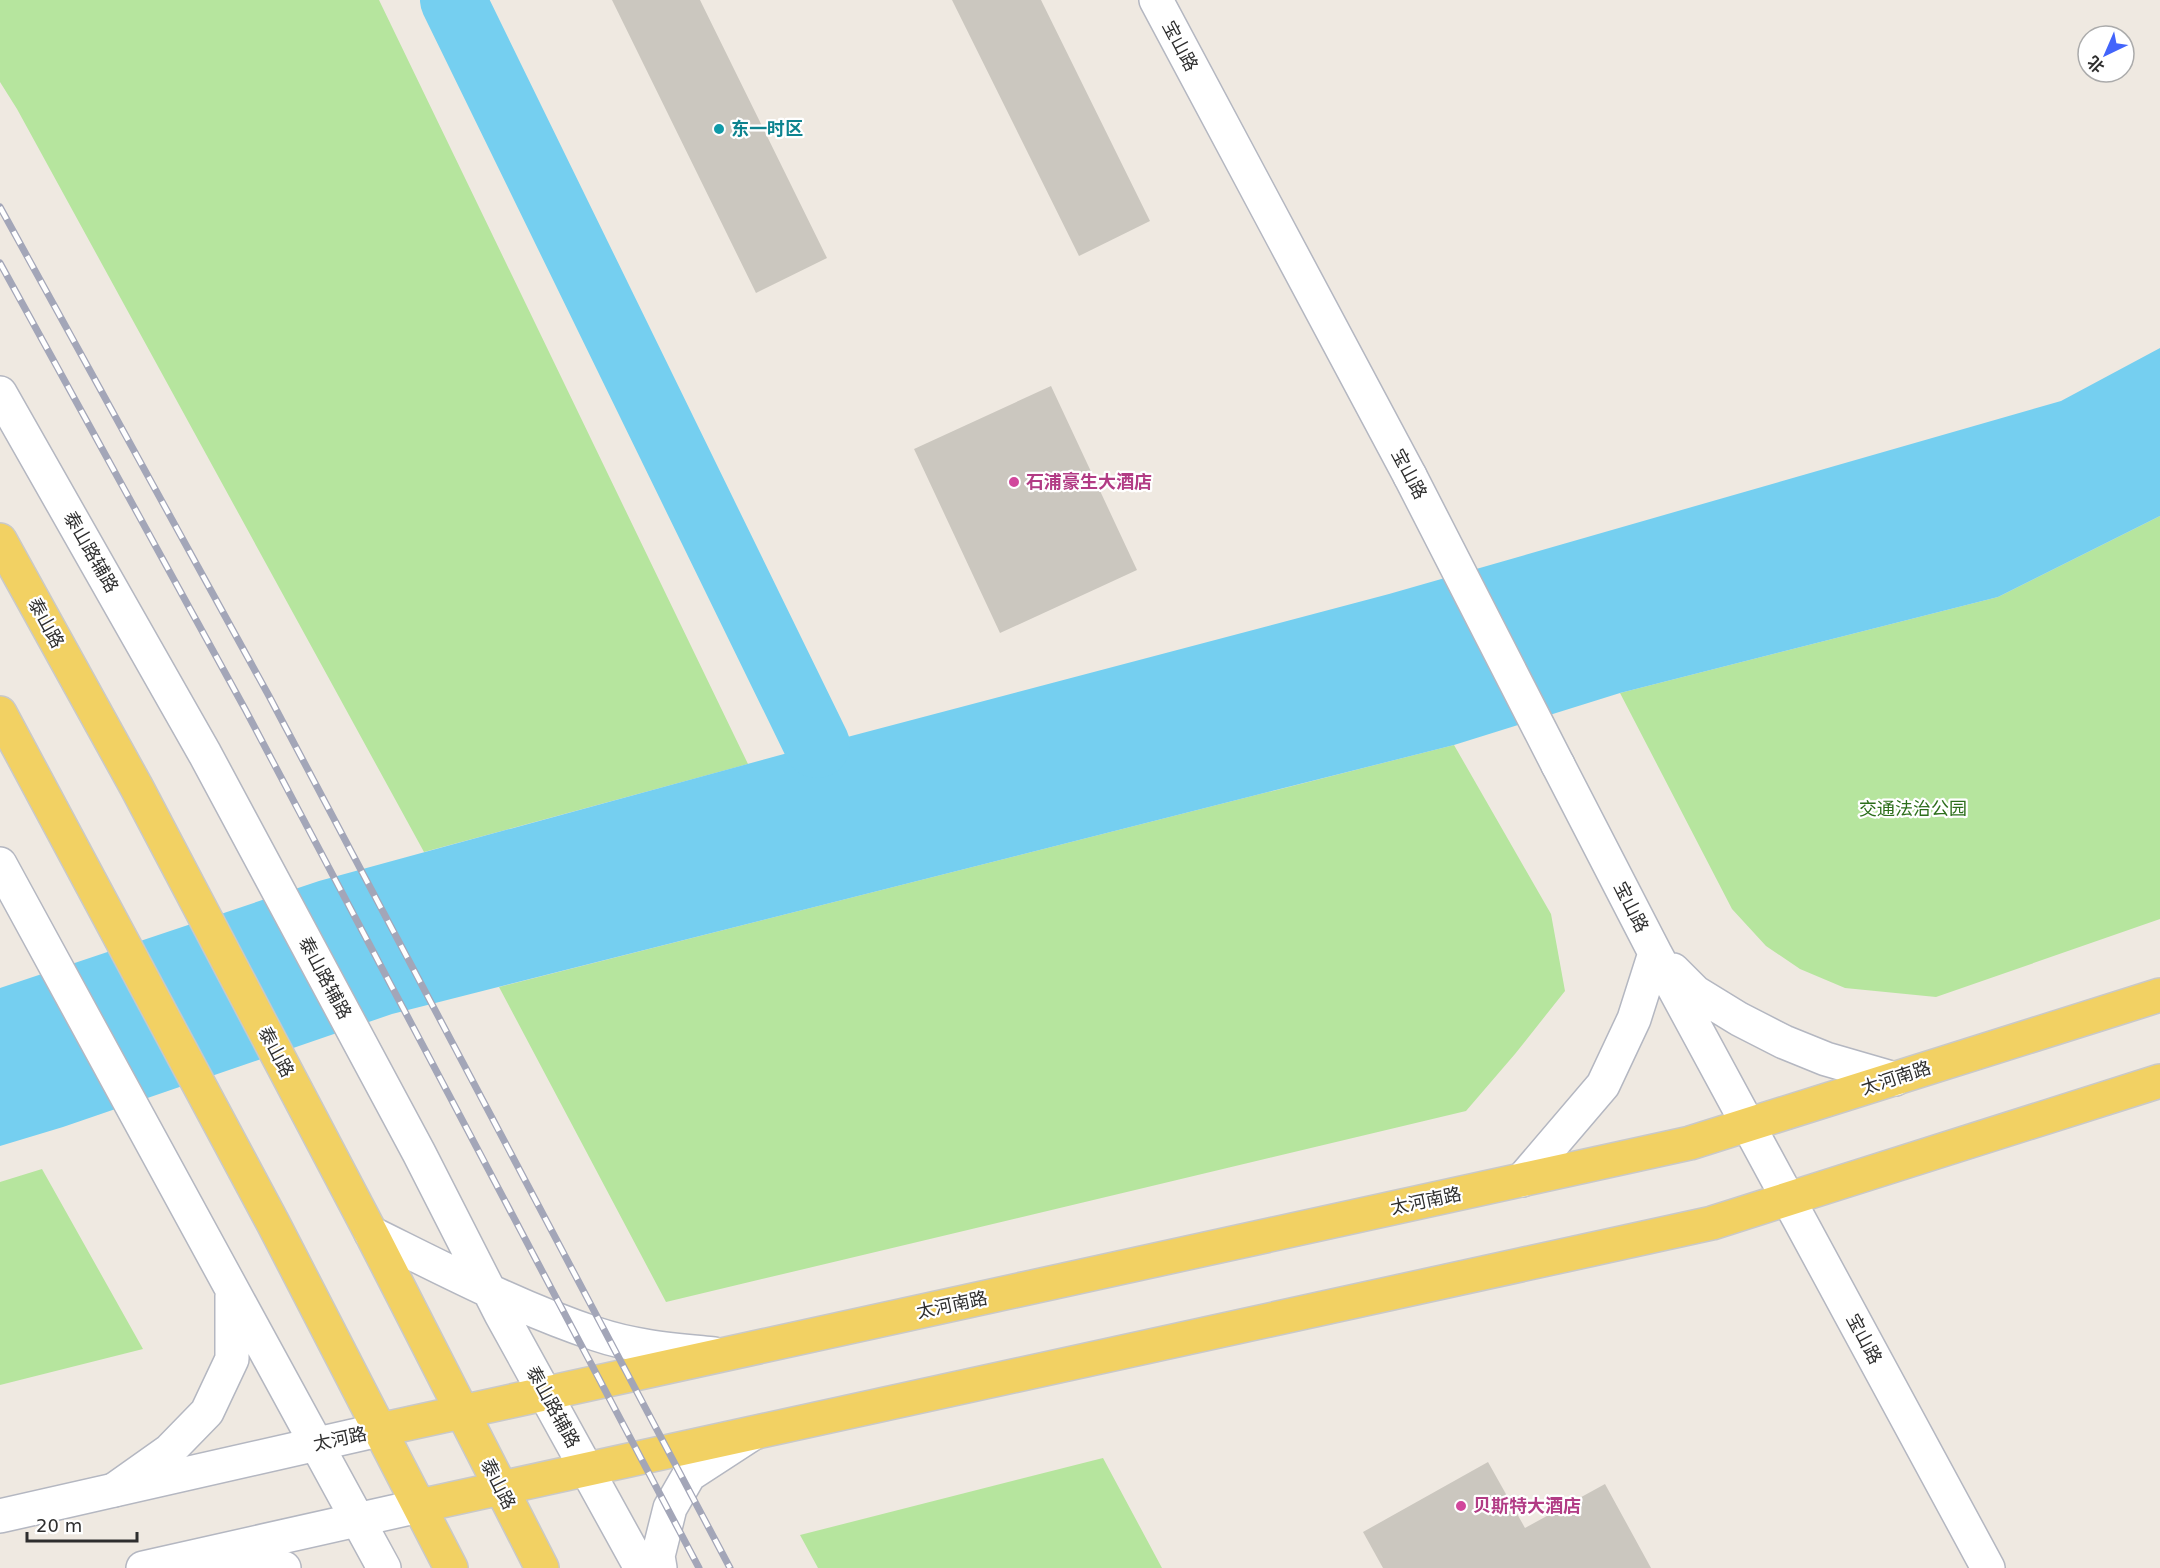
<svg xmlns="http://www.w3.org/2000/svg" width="2160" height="1568" font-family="'DejaVu Sans','Noto Sans SC',sans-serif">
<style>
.green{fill:#b6e59e}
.water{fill:#75cff0}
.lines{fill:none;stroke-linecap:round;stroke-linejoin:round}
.river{stroke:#75cff0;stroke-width:66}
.building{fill:#cbc7bf}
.minor-casing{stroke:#b4b7c1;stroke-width:36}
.tertiary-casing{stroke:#b4b7c1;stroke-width:36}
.secondary-casing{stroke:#b4b7c1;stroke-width:36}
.primary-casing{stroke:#c9c9c9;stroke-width:36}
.minor{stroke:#fff;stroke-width:33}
.tertiary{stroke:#fff;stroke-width:33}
.secondary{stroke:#fff;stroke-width:33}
.primary{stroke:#f2d163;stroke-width:33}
.rail-casing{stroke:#a3a6b8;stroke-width:7}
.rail{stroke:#fff;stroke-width:4.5;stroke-dasharray:14;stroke-linecap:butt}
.culture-dot{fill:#0f9aa8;stroke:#fff;stroke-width:2}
.hotel-dot{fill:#d1479c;stroke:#fff;stroke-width:2}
.labels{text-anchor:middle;stroke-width:4.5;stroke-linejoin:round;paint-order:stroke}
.street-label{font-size:18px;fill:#2e2e2e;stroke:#fff}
.culture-label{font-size:18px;font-weight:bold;fill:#0d838f;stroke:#fff;text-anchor:start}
.hotel-label{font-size:18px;font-weight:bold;fill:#b23c85;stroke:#fff;text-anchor:start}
.park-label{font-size:18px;fill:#2c6e1b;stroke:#fff}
</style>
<rect width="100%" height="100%" fill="#efe9e1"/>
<path class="green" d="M0,0H379L748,764L424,852L17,109L0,82Z
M2160,516V919L1936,997L1845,988L1800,969L1766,946L1732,909L1620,693L1998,597Z
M1454,745L1551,914L1565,991L1515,1054L1466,1111L666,1302L499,987Z
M42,1169L143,1349L0,1385V1182Z
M1103,1458L1162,1568H818L800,1535Z"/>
<path class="water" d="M2160,348V516L1998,597L1620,693L1454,745L392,1014L63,1127L0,1146V988L319,881L817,745L1389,594L2061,401Z"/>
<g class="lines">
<path class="river" d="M453,0L817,745"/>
</g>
<path class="building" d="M612,0H700L827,258L756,293Z
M952,0H1041L1150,221L1079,256Z
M1051,386L1137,570L1000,633L914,449Z
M1488,1462L1525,1528L1605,1484L1651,1568H1383L1363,1532Z"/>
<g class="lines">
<g class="minor-casing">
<path id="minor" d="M1410,476L1558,765"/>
</g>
<g class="tertiary-casing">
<path id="tertiary" d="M1156,0L1410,476
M0,393L205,754L419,1153L501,1314L641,1568
M1558,765L1655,953L1988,1568
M0,864L384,1568
M1673,970L1695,992L1739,1019L1784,1042L1826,1059L1895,1079
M1522,1180L1603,1085L1634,1019L1655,953
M371,1233C444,1269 518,1308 596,1334C634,1347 675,1350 714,1354
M114,1490L169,1451L207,1412L232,1359V1296
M198,1561L258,1563L284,1568
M660,1568L658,1556L670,1508L689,1475L752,1434"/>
</g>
<g class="secondary-casing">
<path id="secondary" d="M0,1516L379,1430
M143,1568L419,1506"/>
</g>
<g class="primary-casing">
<path id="primary" d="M0,540L137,788L371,1233L542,1568
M0,713L273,1223L451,1568
M379,1430L1690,1143L2160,995
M419,1506L1712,1223L2160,1081"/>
</g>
<use href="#minor" class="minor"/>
<use href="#tertiary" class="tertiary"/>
<use href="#secondary" class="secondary"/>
<use href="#primary" class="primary"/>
<g class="rail-casing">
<path id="rail" d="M0,207L269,696L730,1568
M0,263L245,709L699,1568"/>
</g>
<use href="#rail" class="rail"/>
</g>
<circle class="culture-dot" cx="719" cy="129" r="6"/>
<g class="hotel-dot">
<circle cx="1014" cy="482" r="6"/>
<circle cx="1461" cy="1506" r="6"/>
</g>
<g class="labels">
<g class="street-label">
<text transform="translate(1180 46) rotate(62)" y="6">宝山路</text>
<text transform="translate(1409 474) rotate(62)" y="6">宝山路</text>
<text transform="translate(91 552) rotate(60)" y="6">泰山路辅路</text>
<text transform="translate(46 623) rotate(61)" y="6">泰山路</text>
<text transform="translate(1631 907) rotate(63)" y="6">宝山路</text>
<text transform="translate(325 978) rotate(62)" y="6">泰山路辅路</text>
<text transform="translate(276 1052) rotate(62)" y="6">泰山路</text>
<text transform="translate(1896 1078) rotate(-18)" y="6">太河南路</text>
<text transform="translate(1426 1201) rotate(-12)" y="6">太河南路</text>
<text transform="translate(952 1305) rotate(-12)" y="6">太河南路</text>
<text transform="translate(1864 1339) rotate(62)" y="6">宝山路</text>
<text transform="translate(553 1407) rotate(61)" y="6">泰山路辅路</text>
<text transform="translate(340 1439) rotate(-12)" y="6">太河路</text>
<text transform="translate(498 1484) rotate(63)" y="6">泰山路</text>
</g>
<g class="culture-label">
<text x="731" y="135">东一时区</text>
</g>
<g class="hotel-label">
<text x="1026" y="488">石浦豪生大酒店</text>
<text x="1473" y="1512">贝斯特大酒店</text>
</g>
<g class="park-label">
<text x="1913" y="815">交通法治公园</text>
</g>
</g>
<g transform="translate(2106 54) rotate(224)"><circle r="28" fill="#ffffff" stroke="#ababab" stroke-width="1.5"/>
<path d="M0-4.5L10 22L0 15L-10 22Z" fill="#4264fb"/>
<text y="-9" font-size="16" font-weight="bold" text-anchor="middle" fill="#2e2e2e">北</text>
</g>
<path d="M27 1532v9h110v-9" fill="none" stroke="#2e2e2e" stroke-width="3"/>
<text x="36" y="1532" font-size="18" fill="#2e2e2e" stroke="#ffffff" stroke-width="4.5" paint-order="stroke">20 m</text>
</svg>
